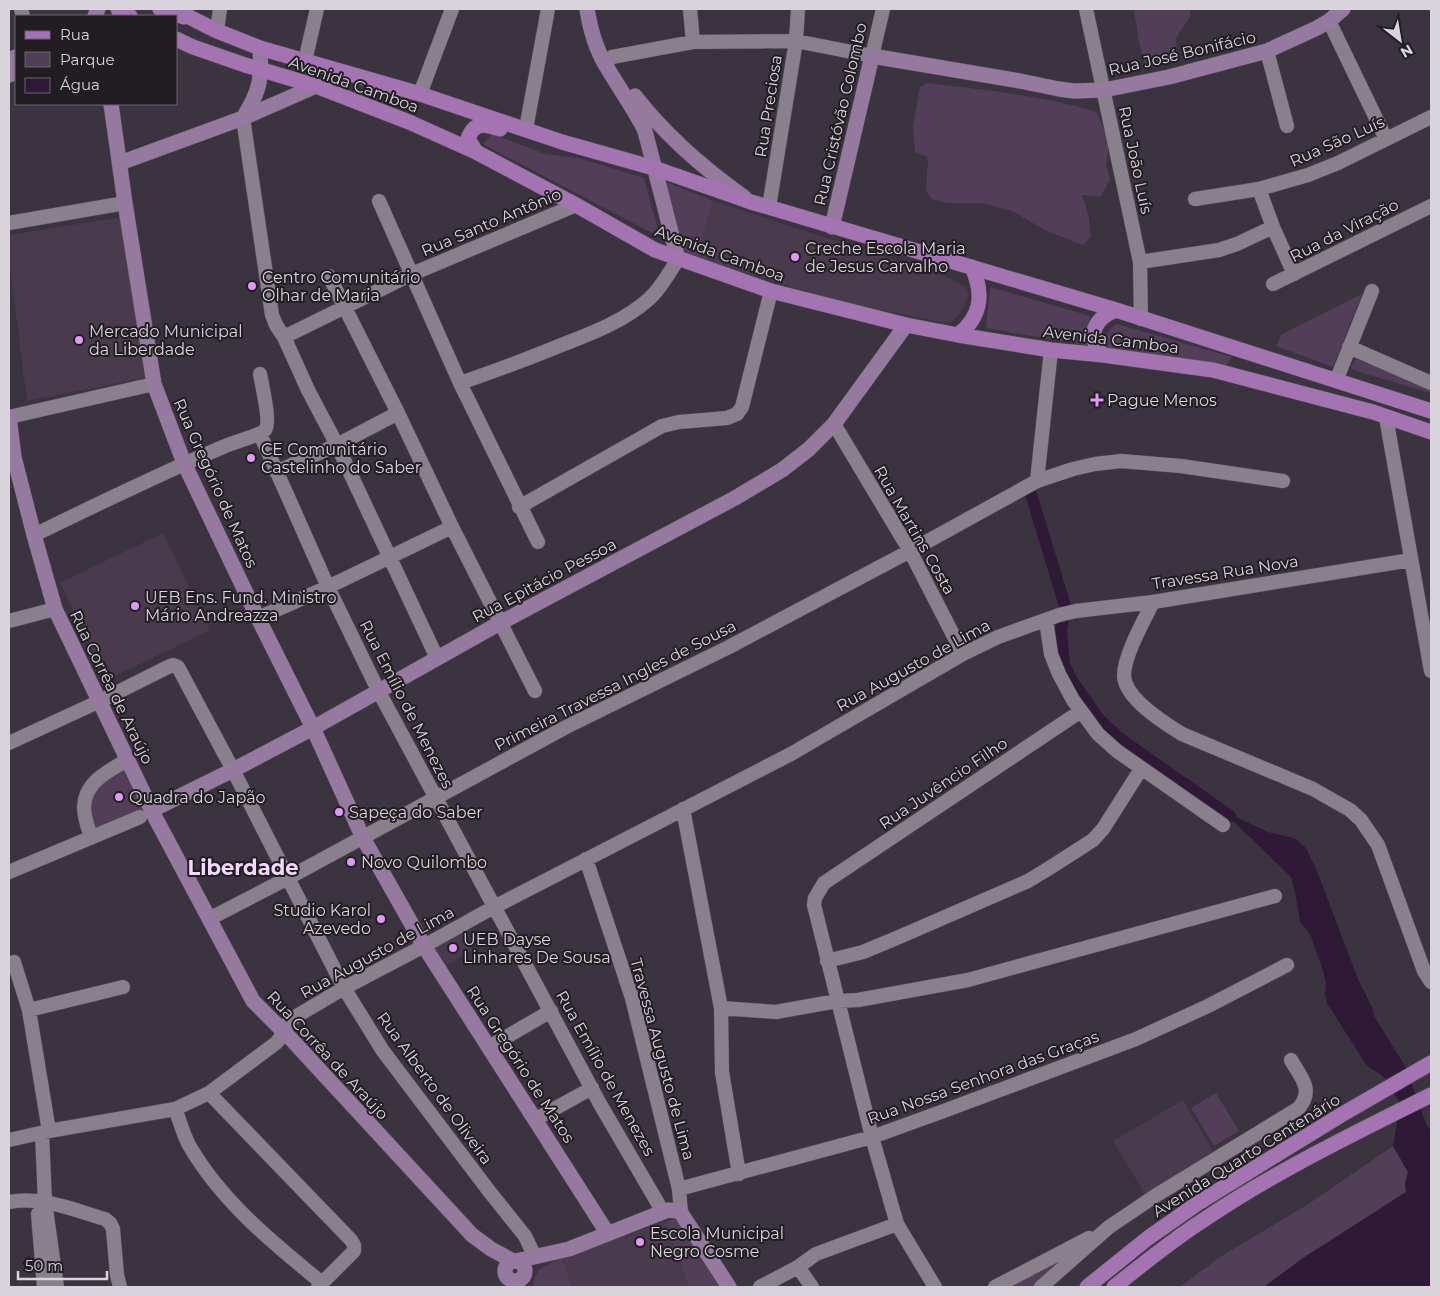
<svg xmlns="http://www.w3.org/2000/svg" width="1440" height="1296" font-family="Montserrat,sans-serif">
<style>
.built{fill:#493b4d}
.green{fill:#533e5a}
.water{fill:#301937}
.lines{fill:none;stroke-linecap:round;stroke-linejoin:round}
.canal{stroke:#301937;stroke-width:12}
.street-casing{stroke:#564f59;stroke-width:15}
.secondary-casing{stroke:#564f59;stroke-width:16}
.primary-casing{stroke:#564f59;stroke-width:16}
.street{stroke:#8a7f8d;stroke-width:14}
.secondary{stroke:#96799f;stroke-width:15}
.primary{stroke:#a374b1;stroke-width:15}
.poi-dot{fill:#dd99f3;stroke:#211d22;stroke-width:2}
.labels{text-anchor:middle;stroke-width:4;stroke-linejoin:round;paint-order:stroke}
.street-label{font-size:16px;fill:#d9d3db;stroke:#211d22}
.poi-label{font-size:16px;fill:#d9d3db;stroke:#211d22;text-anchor:start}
.district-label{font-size:21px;font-weight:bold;fill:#f5d8ff;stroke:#211d22}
</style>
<rect width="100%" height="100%" fill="#3c3340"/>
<path class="built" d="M713,201L947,277L964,286L968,291L969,295L965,304L958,316L952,321L947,323L940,322L835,300L711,263L699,250Z
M123,217L144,378L27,401L9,259V235Z
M163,533L210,630L107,680L60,583Z
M462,931L473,950L445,966L433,947Z
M1183,1100L1213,1152L1145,1194L1113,1141Z
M666,1221L689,1287H572L563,1262L561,1259Z"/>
<path class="green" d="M1134,9H1189L1191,15L1176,38L1178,60L1146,68L1139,43Z
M927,83C984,90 1041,95 1096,112L1109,141L1106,166L1110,179L1101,197L1082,195L1088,214L1091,236L1083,245L1045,230L1012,211L982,203H947L932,199L926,191L928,162L927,157L915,152L913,126L920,87Z
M492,134L545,154L578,158L644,178L660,237L483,144Z
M664,181L713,201L699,250L711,263L690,255L683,248Z
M990,287L1090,316L1085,345L986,328Z
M1362,294L1333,367L1276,346L1282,334Z
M1117,324L1232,357L1225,367L1108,348C1105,335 1106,331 1117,324Z
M1356,359L1431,386V393L1353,370L1351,366Z
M122,768L143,809L94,831L89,813L96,785Z
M1216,1093L1239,1131L1214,1146L1191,1108Z
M1393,1146L1408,1172L1405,1183L1406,1192L1303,1258L1264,1287H1180L1220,1257L1307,1205Z
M676,1218L687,1233L702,1261L723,1287H689L666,1221Z
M1072,1254L1034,1287H1008Z
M561,1259L563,1262L572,1287H533C534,1268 545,1266 561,1259Z"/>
<path class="water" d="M1232,815L1268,832L1294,838L1306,848L1317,871L1358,979L1373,1009L1374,1016L1405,1066L1427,1126L1431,1130V1287H1264L1303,1258L1406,1192L1405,1183L1408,1172L1393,1146L1399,1111L1398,1100L1388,1081L1379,1073L1367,1066L1327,1003L1325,994L1326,984L1324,974L1310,934L1300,922L1296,897L1291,877L1230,818Z"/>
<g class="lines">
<path class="canal" d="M1031,494L1065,606L1061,631L1064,665L1072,681L1099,719L1119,738L1230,816"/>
<g class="street-casing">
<path id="street" d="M21,9L23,16
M690,9L693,42
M1086,9L1140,262L1141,319
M1329,21L1386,139
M217,31L220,9
M1267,51L1287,126
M305,61L317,9
M604,63L612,57L693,42L796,41L872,56L883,9
M420,94L452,9
M243,118L272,315L276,325L284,337L308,390L337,445L437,658
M526,129L548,9
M1259,189L1273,227L1294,274
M1195,199L1259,189L1308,175L1338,163L1431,117
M379,201L460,383L538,542
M769,207L796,41L798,9
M9,223L125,203
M1140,262L1219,250L1237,244L1273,227
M329,276L398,413L452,527L535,691
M1273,284L1431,206
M284,337L412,274L576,205
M1349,347L1431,383
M1336,381L1372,291
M460,383C495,371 530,358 564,344C595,332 624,321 649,299C661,288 669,273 678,259
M9,417L154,384
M1386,417L1431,671
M834,424L910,551L963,654
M260,434L328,587L378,690L600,1104L663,1212
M276,472L337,445L398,413
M1037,481L1051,350
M519,507L662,426L679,422L727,418L737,414L742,407L771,291
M34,535C96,505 159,474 223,447C231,443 261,435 265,430C271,423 262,385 260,374
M1153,602C1144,620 1124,656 1124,675C1124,698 1164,723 1182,734L1313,789L1350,810L1361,820L1378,845L1424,971L1431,982
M258,618L328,587L452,527
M1046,620L1051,654L1059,674L1073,700L1098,734L1117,751L1223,825
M9,621L55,609
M9,743L100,701L168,667L173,665L178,667L233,770L344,988L383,1051L489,1191L525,1236L535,1257
M683,809L721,1008L722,1072L739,1174
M91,837C88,828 84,817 84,807C85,781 108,772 127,760
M586,859L632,998L679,1189L681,1213
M9,872L140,817
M209,919L288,878L568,726L729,647L910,551L1037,481L1073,469L1095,464L1121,461L1181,466L1283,481
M827,961L863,952L899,937L1028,881L1051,867L1093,840L1103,829L1141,769
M14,962L29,1010L49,1131
M721,1008L776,1012L837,1001L858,1000L968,980L1275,896
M29,1010L123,987
M489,1047L551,1011
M209,1093L351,1240L354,1245V1251L318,1287
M175,1109C180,1121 183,1134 189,1145C221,1201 273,1243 322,1283
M536,1119L592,1088
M42,1133L45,1202L57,1287
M9,1140L49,1131L175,1109L209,1093L276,1043C283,1036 285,1027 290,1020L344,988L424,946L494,907L791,754L963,654L998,637L1059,615L1076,611L1153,602L1411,560
M679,1189L872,1137L941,1112L1136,1039L1208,1006L1287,965
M9,1202C42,1196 74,1210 105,1219L110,1223L113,1229L117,1275L120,1287
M38,1214L44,1287
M798,1267L812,1287
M760,1287L798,1267L816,1254L897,1224
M935,1287L897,1224L872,1137L814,905L815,898L824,883L1081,711
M995,1287L1089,1238
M1041,1287L1109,1227L1155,1196L1299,1108C1314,1089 1301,1078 1291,1060"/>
</g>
<g class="secondary-casing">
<path id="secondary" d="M587,9C590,28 595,47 605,64C618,87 634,108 645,131L678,259
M95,16L98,9
M9,60L16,57
M9,75L16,72
M635,96C666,136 703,168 744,197
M111,104L125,203L154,384L184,463L258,618L313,728L363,838L424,946L608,1234
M243,118C260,91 262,79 260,48
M120,163L243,118L316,86
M832,227L872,56L1020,81L1059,89L1074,91L1104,90L1169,77L1267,51L1317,28L1329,21L1343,9
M9,417L14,457L34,535L55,609L156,819L253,1001L292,1040L472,1235L491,1249L513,1261
M152,810L233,770L313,728L500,623L735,498L782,470L809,449L834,424L906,325
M505 1271a10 10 0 1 1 20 0a10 10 0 1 1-20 0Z
M516,1261L569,1249L668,1210L678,1211L681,1213L729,1287"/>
</g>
<g class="primary-casing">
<path id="primary" d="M118,9L130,16
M160,9L184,17
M175,9L195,20L217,31L260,48L420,94L562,142L654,168L751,202L1116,310L1431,411
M176,39L193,47L245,65L316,86L409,122L476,152L576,205L655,250L771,291L906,325L958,335L1051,350L1103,355L1213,370L1373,412L1431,432
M476,152L468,139C474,121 485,124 500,129
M958,335C982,316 984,294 972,267
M1103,355C1085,336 1095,318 1116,310
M1087,1287L1148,1238L1198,1203L1341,1115L1431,1063
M1114,1287C1143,1264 1171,1241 1202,1221C1274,1172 1353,1134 1431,1095"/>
</g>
<use href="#street" class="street"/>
<use href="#secondary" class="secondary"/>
<use href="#primary" class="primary"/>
</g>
<g class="poi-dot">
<circle cx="795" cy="257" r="5"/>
<circle cx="252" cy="286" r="5"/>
<circle cx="79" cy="340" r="5"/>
<path d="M1094.5 392.5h5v5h5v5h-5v5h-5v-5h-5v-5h5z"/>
<circle cx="251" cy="458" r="5"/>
<circle cx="135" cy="606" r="5"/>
<circle cx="119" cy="797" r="5"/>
<circle cx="339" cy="812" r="5"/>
<circle cx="351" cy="862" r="5"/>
<circle cx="381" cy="919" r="5"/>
<circle cx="453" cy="948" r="5"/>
<circle cx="640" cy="1242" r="5"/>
</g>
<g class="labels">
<g class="street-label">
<text transform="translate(1182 53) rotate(-13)" y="6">Rua José Bonifácio</text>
<text transform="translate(354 84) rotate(20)" y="6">Avenida Camboa</text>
<text transform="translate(768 106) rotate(-81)" y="6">Rua Preciosa</text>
<text transform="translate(840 114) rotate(-77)" y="6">Rua Cristóvão Colombo</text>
<text transform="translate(1337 141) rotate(-24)" y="6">Rua São Luís</text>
<text transform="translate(1136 160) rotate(78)" y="6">Rua João Luís</text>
<text transform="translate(491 222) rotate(-23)" y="6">Rua Santo Antônio</text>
<text transform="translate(1344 230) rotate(-27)" y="6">Rua da Viração</text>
<text transform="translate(720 253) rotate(20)" y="6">Avenida Camboa</text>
<text transform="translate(1111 339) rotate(7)" y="6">Avenida Camboa</text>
<text transform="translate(216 483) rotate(66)" y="6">Rua Gregório de Matos</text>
<text transform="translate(915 530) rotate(60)" y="6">Rua Martins Costa</text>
<text transform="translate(1225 572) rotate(-9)" y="6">Travessa Rua Nova</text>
<text transform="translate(544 580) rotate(-28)" y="6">Rua Epitácio Pessoa</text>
<text transform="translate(913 665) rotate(-29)" y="6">Rua Augusto de Lima</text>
<text transform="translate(615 685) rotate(-27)" y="6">Primeira Travessa Ingles de Sousa</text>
<text transform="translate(112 687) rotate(64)" y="6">Rua Corrêa de Araújo</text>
<text transform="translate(407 704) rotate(63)" y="6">Rua Emílio de Menezes</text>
<text transform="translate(943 783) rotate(-34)" y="6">Rua Juvêncio Filho</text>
<text transform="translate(377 952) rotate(-29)" y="6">Rua Augusto de Lima</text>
<text transform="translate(328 1055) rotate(47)" y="6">Rua Corrêa de Araújo</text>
<text transform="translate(663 1059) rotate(75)" y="6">Travessa Augusto de Lima</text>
<text transform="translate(521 1064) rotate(57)" y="6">Rua Gregório de Matos</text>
<text transform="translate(606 1073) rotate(61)" y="6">Rua Emílio de Menezes</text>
<text transform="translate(983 1077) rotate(-20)" y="6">Rua Nossa Senhora das Graças</text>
<text transform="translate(435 1088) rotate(54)" y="6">Rua Alberto de Oliveira</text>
<text transform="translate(1246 1155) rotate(-32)" y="6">Avenida Quarto Centenário</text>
</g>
<g class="poi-label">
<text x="805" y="254">Creche Escola Maria<tspan x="805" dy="18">de Jesus Carvalho</tspan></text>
<text x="262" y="283">Centro Comunitário<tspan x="262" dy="18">Olhar de Maria</tspan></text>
<text x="89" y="337">Mercado Municipal<tspan x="89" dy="18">da Liberdade</tspan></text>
<text x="1107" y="406">Pague Menos</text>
<text x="261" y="455">CE Comunitário<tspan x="261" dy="18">Castelinho do Saber</tspan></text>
<text x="145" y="603">UEB Ens. Fund. Ministro<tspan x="145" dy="18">Mário Andreazza</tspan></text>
<text x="129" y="803">Quadra do Japão</text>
<text x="349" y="818">Sapeça do Saber</text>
<text x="361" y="868">Novo Quilombo</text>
<text x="371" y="916" text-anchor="end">Studio Karol<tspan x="371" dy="18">Azevedo</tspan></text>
<text x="463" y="945">UEB Dayse<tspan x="463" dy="18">Linhares De Sousa</tspan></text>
<text x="650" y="1239">Escola Municipal<tspan x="650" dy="18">Negro Cosme</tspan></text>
</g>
<g class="district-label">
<text x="243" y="875">Liberdade</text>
</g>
</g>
<rect width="1440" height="1296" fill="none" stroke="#d9d3db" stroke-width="20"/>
<rect x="15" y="15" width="162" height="90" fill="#211d22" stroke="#6b666c"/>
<rect x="25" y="31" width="25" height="8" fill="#a374b1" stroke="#6b666c"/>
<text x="60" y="40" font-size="15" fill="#d9d3db">Rua</text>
<rect x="25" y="52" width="25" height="15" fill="#533e5a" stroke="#6b666c"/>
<text x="60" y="65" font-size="15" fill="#d9d3db">Parque</text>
<rect x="25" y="78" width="25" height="15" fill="#301937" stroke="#6b666c"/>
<text x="60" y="90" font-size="15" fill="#d9d3db">Água</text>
<g transform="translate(1400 40) rotate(149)" stroke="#211d22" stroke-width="4" paint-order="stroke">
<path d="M0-4L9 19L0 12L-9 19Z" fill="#d9d3db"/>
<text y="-8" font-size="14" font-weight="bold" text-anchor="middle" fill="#d9d3db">N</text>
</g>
<path d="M18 1271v8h89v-8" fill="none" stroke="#d9d3db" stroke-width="2.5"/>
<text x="25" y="1271" font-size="15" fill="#d9d3db" stroke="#211d22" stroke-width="4" paint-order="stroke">50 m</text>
</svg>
